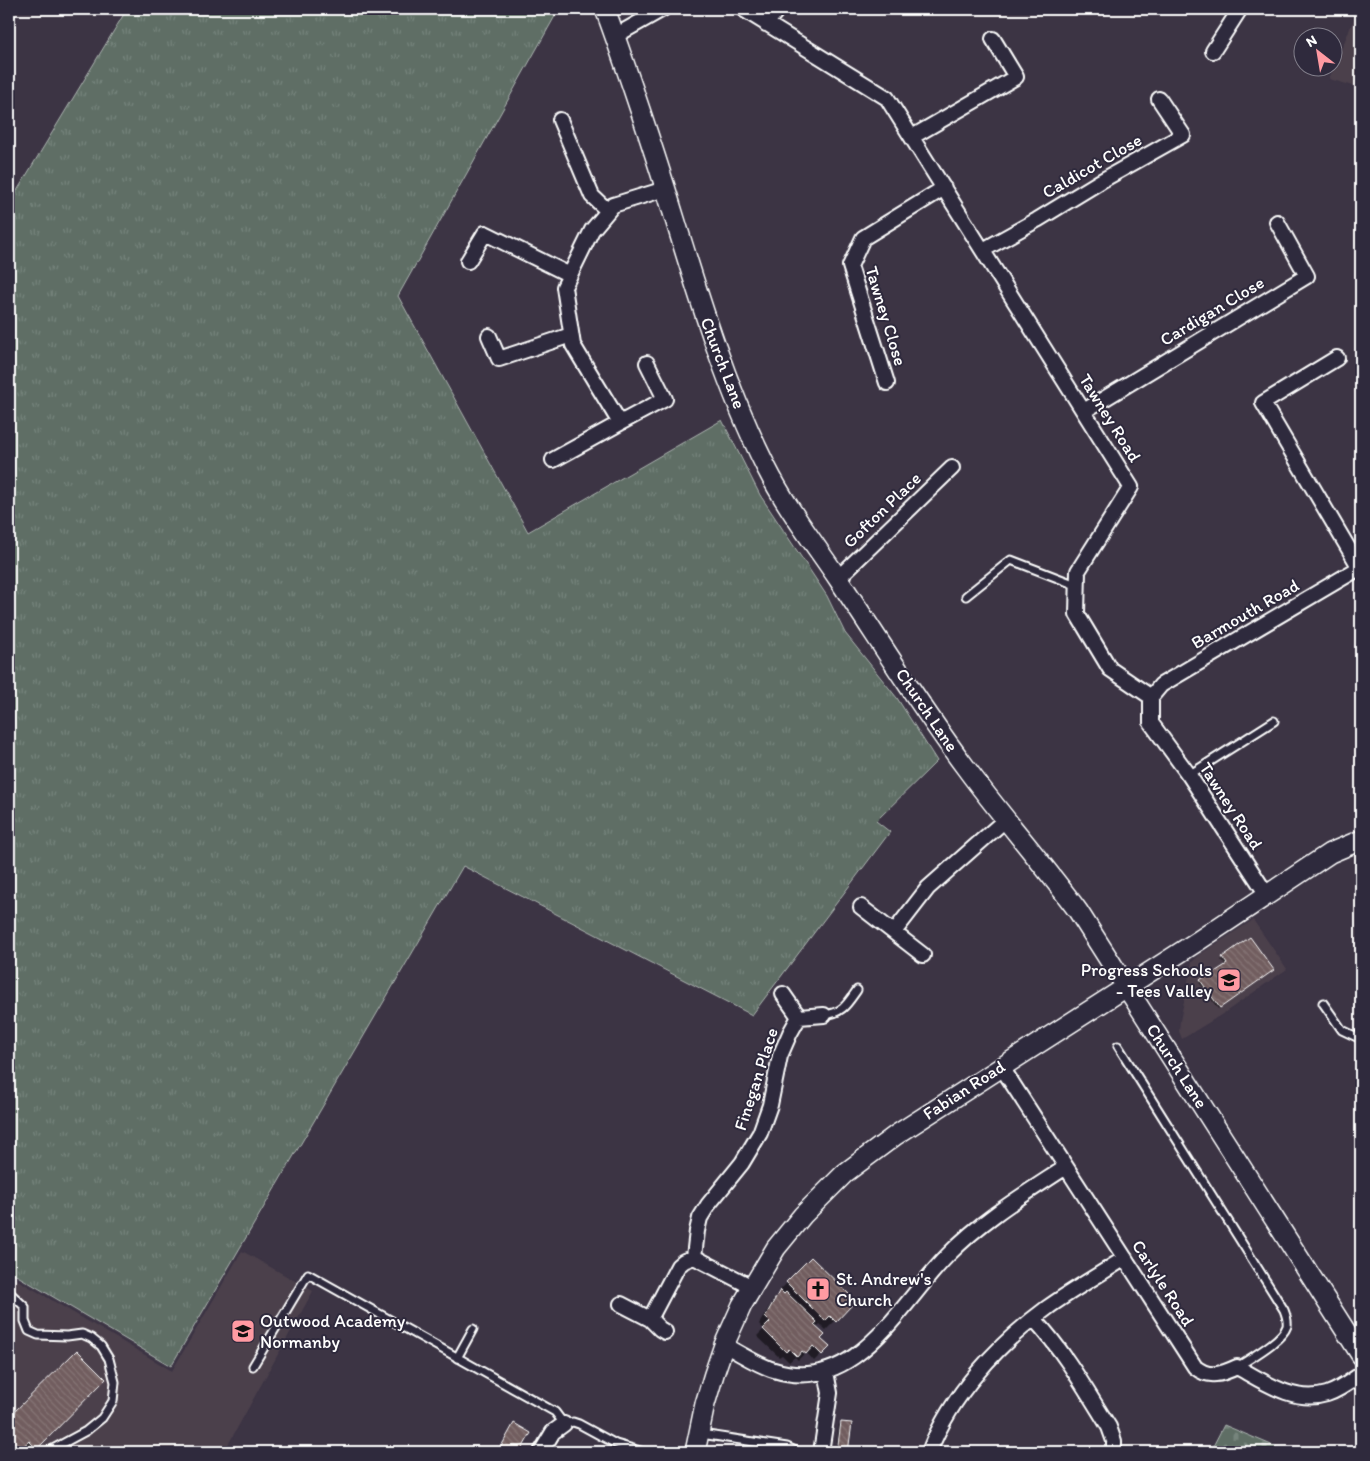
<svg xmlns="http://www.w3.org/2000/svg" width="1370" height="1461" font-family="Itim,sans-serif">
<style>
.built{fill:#4c404c}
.cemetery{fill:url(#cemetery-stones);stroke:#aeb6b2}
.park{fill:url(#park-tufts);stroke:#aeb6b2}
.shadow{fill:#0007}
.building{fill:url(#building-back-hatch);stroke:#fff}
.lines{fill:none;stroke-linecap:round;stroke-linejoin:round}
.lane-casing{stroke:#fff;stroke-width:11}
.street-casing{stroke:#fff;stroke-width:18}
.secondary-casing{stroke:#fff;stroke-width:22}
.lane{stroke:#2f2a3d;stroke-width:7}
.street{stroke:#2f2a3d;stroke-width:14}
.secondary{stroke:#2f2a3d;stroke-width:19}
.labels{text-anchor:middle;stroke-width:4;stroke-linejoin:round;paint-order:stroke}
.street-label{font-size:18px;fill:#fff;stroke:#2f2a3d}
.poi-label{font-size:18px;fill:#fff;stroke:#2f2a3d;text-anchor:start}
</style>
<defs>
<pattern id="cemetery-stones" width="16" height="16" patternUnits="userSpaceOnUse" patternTransform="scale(1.25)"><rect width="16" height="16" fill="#5e6e65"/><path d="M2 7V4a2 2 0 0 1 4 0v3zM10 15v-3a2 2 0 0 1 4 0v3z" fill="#76847c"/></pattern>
<pattern id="park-tufts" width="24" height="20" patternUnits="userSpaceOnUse" patternTransform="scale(1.25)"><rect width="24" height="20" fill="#5e6e65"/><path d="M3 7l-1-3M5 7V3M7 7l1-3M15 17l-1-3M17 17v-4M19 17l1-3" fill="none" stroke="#76847c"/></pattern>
<pattern id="building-back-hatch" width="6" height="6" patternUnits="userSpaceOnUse" patternTransform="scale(1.25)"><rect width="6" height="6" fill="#715d5e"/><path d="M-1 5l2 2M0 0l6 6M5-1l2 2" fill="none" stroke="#867576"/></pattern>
</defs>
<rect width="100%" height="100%" fill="#3c3444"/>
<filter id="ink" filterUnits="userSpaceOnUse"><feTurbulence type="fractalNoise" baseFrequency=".02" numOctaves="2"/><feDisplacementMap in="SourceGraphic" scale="10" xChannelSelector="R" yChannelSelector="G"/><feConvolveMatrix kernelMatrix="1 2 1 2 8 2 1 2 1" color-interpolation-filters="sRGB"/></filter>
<g filter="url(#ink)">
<path class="built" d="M1358,9H1361V88L1329,79Z
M1253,920L1287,969L1224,1013L1182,1039L1179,1031L1180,1021L1192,962L1202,953Z
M242,1251L313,1291L224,1452H9V1275L172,1371Z"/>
<path class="cemetery" d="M1224,1425L1288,1452H1210Z"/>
<path class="park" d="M127,9H559L398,296L528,532L722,420L760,495L827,596L845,633L897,698L937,761L876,821L890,832L752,1015L463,866L171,1366L9,1271V204Z"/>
<path class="shadow" d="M1223,958L1270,971L1218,1009L1208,995L1205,997L1202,992L1204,989L1199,982L1226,966L1221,960Z
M811,1259L850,1306L826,1330L820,1324L816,1328L820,1339L828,1347L814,1361L806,1352L798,1360L795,1357L789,1362L782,1355L779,1357L757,1336L764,1329L759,1324L774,1299L779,1293L778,1292Z
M9,1297L13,1299L9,1309Z
M77,1352L104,1379L32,1452H28L22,1446L15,1452H9V1419Z
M841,1423L850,1424L847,1452H836L839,1425Z"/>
<path class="building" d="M1250,937L1274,970L1220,1008L1210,994L1208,996L1203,989L1205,987L1200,980L1212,971L1213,973L1227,964L1222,957Z
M811,1257L851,1296L847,1300L852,1305L836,1322L830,1316L825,1321L786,1282Z
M780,1290L784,1294L786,1292L817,1322L814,1325L825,1335L821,1339L830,1347L822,1355L813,1346L806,1354L802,1351L797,1357L789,1349L786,1352L763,1329L770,1322L765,1317Z
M77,1350L106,1379L37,1449L29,1441L17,1452H9V1429L13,1425L9,1420V1417Z
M841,1422L852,1423L848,1452H837Z
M514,1423L531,1433L520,1452H498Z"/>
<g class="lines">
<g class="lane-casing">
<path id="lane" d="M966,596L1011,560L1076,585
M1189,775L1274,721
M1323,1003L1342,1030L1361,1039
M824,1015C843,1013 847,1004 857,990
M1118,1046L1284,1310C1286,1315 1288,1320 1287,1326C1282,1341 1250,1358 1237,1367
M9,1292L25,1307V1321L29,1331L38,1335L67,1336L82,1334L91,1338L101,1346L109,1359L115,1382L113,1401L102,1418L86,1431L47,1452
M457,1358L473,1329
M253,1366L308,1274L555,1412L564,1424L573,1422L579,1424L616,1444L644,1452
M701,1434L787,1447L798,1452"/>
</g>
<g class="street-casing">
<path id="street" d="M743,9L887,98L1131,487L1078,571L1077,614L1110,669L1151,697
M766,24L778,9
M615,36L663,9
M1213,51L1240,9
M560,120L592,196L608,211
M912,137L1016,77L993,39
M983,250L1037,220L1101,181L1183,135L1159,99
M468,261L485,233L570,275
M489,336L499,359L571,335
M1337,358L1263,403L1360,568
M887,383L850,266L863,238L944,188
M1084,411L1307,276L1277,222
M620,423L665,399L647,363
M553,460L620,423L573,345L564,287L592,230L613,205L665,189
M838,578L952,468
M1151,697L1161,685L1361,567
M1151,697V723L1189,775L1267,895
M861,907L923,955
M894,932L928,888L1005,820
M799,1017L824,1015
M1001,1066L1195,1367C1209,1379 1222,1374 1237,1367C1264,1382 1295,1404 1327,1394C1340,1390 1351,1381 1361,1374
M694,1257L697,1231L700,1218L708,1205L742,1163L760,1133L770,1105L780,1056L790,1033L799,1017L783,994
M621,1304L650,1319L678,1266L684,1261L694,1257L752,1287
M650,1319L660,1329L665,1332
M1034,1319C1064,1351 1086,1390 1109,1427L1114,1441V1452
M724,1345C740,1353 757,1365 774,1370C856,1396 901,1302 948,1255C983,1219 1025,1194 1066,1167
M541,1452L553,1432L564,1424
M821,1452L830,1393L826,1372
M929,1452C951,1395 998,1344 1047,1308C1072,1290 1099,1275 1125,1258"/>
</g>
<g class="secondary-casing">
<path id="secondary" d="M605,9C627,69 647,130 666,190C695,284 722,379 766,467C786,507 814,543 839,580C881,643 921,708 966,768C1002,817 1042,862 1078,911L1361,1355
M695,1452L705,1404L714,1374L724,1345L742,1305L776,1248L803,1215L845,1173L896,1135L1198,941L1330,853L1361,840"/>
</g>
<use href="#lane" class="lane"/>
<use href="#street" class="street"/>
<use href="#secondary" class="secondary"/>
</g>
</g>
<defs>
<g id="school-square" transform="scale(1.25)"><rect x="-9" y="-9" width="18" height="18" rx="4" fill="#ff9aa2" stroke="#2f2a3d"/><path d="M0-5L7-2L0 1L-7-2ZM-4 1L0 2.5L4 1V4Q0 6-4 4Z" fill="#111"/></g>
<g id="church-square" transform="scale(1.25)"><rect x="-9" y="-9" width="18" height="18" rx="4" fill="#ff9aa2" stroke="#2f2a3d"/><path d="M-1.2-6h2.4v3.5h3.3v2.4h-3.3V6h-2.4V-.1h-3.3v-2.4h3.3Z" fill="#111"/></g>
</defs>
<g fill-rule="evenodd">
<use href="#school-square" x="1229" y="980"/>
<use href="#church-square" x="818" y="1289"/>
<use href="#school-square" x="243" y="1331"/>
</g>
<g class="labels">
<g class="street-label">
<text transform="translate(1092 166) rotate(-30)" y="6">Caldicot Close</text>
<text transform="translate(1212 311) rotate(-31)" y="6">Cardigan Close</text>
<text transform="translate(886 316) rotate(73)" y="6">Tawney Close</text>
<text transform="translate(723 363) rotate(69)" y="6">Church Lane</text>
<text transform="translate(1110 418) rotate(58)" y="6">Tawney Road</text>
<text transform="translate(882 510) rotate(-44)" y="6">Gofton Place</text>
<text transform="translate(1245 614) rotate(-30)" y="6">Barmouth Road</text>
<text transform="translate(927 710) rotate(56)" y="6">Church Lane</text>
<text transform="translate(1231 806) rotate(57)" y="6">Tawney Road</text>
<text transform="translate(1177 1066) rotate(57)" y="6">Church Lane</text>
<text transform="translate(756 1079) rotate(-72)" y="6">Finegan Place</text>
<text transform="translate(964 1090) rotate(-33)" y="6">Fabian Road</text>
<text transform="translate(1163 1283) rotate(57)" y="6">Carlyle Road</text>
</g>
<g class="poi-label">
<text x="1212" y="976" text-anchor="end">Progress Schools<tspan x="1212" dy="21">- Tees Valley</tspan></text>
<text x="836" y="1285">St. Andrew's<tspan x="836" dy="21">Church</tspan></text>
<text x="260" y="1327">Outwood Academy<tspan x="260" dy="21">Normanby</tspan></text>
</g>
</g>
<rect width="1370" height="1461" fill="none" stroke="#2f2a3d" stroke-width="30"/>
<rect x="15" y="15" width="1340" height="1431" fill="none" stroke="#fff" stroke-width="2" filter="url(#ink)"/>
<g transform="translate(1318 52) rotate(329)"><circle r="24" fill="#2f2a3d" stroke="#827f8b"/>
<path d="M0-4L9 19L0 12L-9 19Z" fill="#ff9aa2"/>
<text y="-8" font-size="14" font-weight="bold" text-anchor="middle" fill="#ffffff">N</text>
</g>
</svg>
